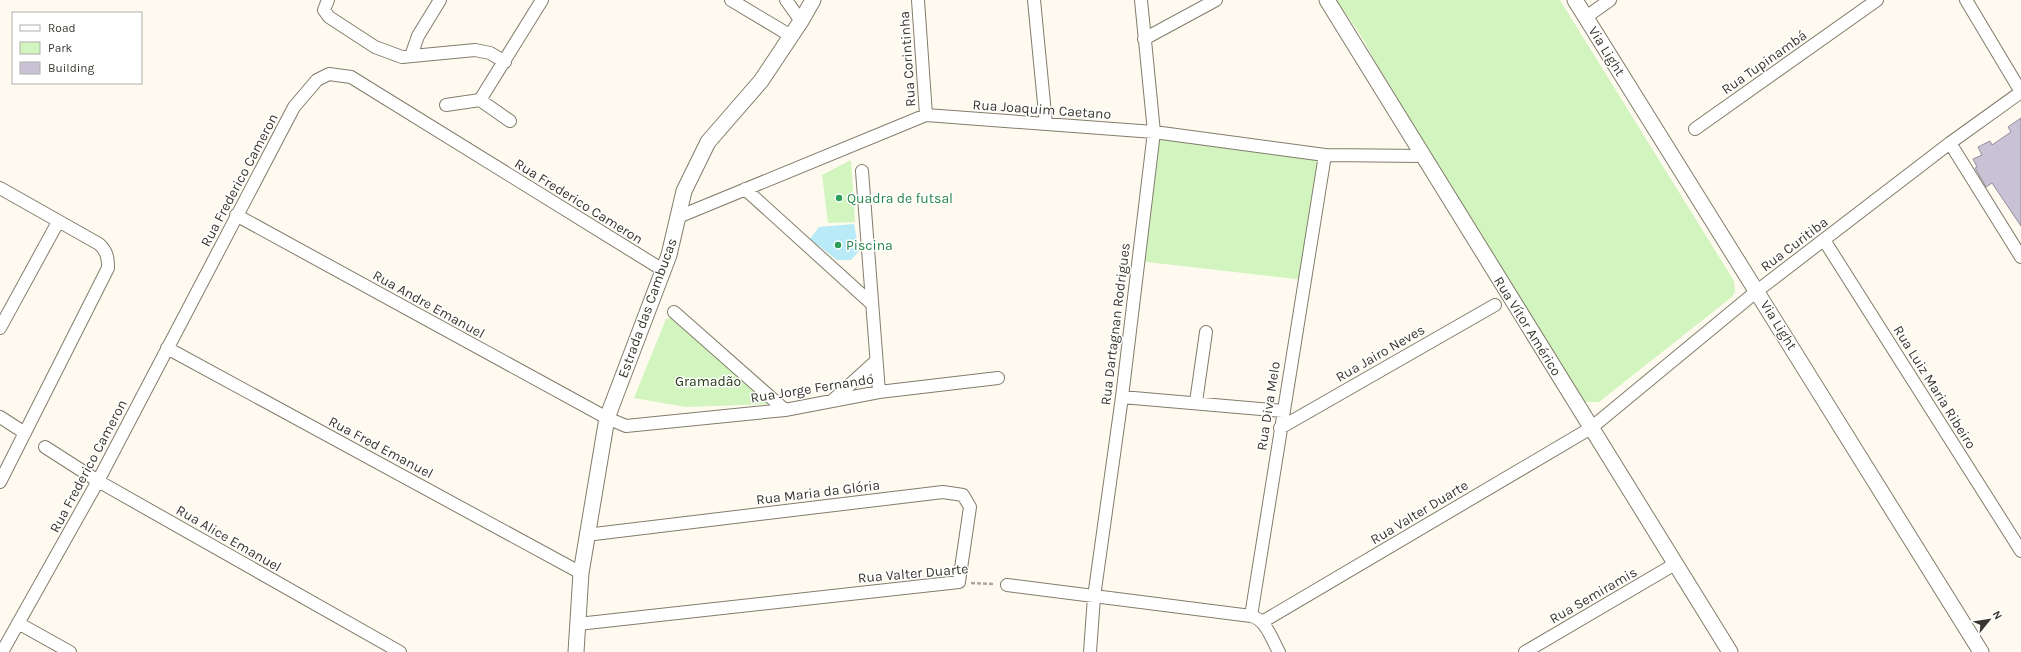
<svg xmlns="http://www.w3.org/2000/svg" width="2021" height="652" font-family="Karla,sans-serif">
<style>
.green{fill:#d2f4be}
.water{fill:#b9eaf8}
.building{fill:#c8c2d4;stroke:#938d9e}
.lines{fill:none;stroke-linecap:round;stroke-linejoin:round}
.minor-casing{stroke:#827c6b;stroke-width:14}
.tertiary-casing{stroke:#827c6b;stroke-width:17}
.path{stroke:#aaa79e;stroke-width:2.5;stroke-dasharray:4 2;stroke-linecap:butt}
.minor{stroke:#fff;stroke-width:12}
.tertiary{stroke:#fff;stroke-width:15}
.leisure-dot{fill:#2e9e5b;stroke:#fff;stroke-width:1.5}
.labels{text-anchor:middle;stroke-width:3;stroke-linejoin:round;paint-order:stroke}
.street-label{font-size:14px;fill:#39362f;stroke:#fff}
.leisure-label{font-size:14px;fill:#27864d;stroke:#fff;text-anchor:start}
.park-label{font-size:14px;fill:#1d350b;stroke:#fff}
</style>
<rect width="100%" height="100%" fill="#fefaef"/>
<path class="green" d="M1334,0H1560L1734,281L1735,291L1733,296L1599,402H1580L1395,106C1379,68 1362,30 1334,0Z
M1154,132L1325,155L1304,280L1138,261Z
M851,160L855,222L828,223L822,175Z
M676,317L769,404L686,407L634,398L666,319Z"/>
<path class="water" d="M854,224L859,251L851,260H837L810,239L819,227Z"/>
<path class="building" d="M2021,118V226L1992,183L1986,187L1975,168L1977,167L1973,159L1982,155L1978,147L1990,141L1992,145L2011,132L2008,127Z"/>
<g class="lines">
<g class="minor-casing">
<path id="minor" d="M328,0L324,10L329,17L375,47L402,57L475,50L490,53L505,62
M731,0L791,36
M786,0L801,21
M918,0L926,115
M1034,0L1046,124
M1966,0L2021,92
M1586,17L1610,0
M1144,39L1216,0
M411,56L418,36L440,0
M480,100L542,0
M446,105L480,100L510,121
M1695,129L1877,0
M1950,143L2021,257
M862,171L879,392
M0,188L99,244C107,251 108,258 108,268L0,482
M745,189L872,304
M236,215L607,418L626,426L785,410L879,392L998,378
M678,217L926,115L1154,132L1325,155L1423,156
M1824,240L2021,551
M674,312L785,410
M0,328L58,222
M167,348L581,573
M1122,397L1283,411
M832,401L876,361
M1196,402L1206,332
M0,417L25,433
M1280,428L1495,305
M45,447L98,481L400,652
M1007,585L1251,616
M1262,622L1591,428L1757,291L1950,143L2021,92
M18,623L70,652
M578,624L959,582L970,507L963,495L943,492L586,535
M2,652L98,481L294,107L317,80L329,74L351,77L663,270
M1090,652L1094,597L1122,397L1154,132L1141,0
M1279,652C1272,640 1266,619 1251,616L1325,155
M1525,652L1675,564"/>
</g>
<g class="tertiary-casing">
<path id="tertiary" d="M1327,0L1730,652
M1575,0L1981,652
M576,652L581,573L607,418L669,255L684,191L708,142L761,81L801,21L813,0"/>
</g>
<path class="path" d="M971,583L994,584"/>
<use href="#minor" class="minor"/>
<use href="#tertiary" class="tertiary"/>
</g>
<g class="leisure-dot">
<circle cx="839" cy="198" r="4"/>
<circle cx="838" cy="245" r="4"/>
</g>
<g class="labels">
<g class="street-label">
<text transform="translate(1607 51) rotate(58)" y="5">Via Light</text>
<text transform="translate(907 59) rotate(-94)" y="5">Rua Corintinha</text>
<text transform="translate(1764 62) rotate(-35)" y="5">Rua Tupinambá</text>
<text transform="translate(1042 109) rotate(4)" y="5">Rua Joaquim Caetano</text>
<text transform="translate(239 180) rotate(-62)" y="5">Rua Frederico Cameron</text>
<text transform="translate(579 201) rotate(32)" y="5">Rua Frederico Cameron</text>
<text transform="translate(1794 244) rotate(-37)" y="5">Rua Curitiba</text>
<text transform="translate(429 304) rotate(29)" y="5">Rua Andre Emanuel</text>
<text transform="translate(647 308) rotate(-70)" y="5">Estrada das Cambucas</text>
<text transform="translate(1115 324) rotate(-83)" y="5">Rua Dartagnan Rodrigues</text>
<text transform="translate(1779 325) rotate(58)" y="5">Via Light</text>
<text transform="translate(1528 326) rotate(58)" y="5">Rua Vítor Américo</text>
<text transform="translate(1380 353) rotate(-30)" y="5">Rua Jairo Neves</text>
<text transform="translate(1935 387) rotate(58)" y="5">Rua Luiz Maria Ribeiro</text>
<text transform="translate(812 388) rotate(-9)" y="5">Rua Jorge Fernando</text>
<text transform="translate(1268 406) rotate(-81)" y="5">Rua Diva Melo</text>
<text transform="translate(381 447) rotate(28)" y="5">Rua Fred Emanuel</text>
<text transform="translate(88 466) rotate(-62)" y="5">Rua Frederico Cameron</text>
<text transform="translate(818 492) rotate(-7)" y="5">Rua Maria da Glória</text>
<text transform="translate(1419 512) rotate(-31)" y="5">Rua Valter Duarte</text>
<text transform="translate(229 538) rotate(30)" y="5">Rua Alice Emanuel</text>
<text transform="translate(913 573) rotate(-5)" y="5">Rua Valter Duarte</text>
<text transform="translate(1593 595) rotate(-30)" y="5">Rua Semiramis</text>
</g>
<g class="leisure-label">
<text x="847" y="203">Quadra de futsal</text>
<text x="846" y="250">Piscina</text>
</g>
<g class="park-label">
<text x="708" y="386">Gramadão</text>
</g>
</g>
<rect x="12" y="12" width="130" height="72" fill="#ffffff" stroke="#b0afac"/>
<rect x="20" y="25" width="20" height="6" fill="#ffffff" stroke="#b0afac"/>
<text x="48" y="32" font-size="12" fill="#39362f">Road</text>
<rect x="20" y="42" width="20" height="12" fill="#d2f4be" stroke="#b0afac"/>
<text x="48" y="52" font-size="12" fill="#39362f">Park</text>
<rect x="20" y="62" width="20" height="12" fill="#c8c2d4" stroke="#b0afac"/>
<text x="48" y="72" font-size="12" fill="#39362f">Building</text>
<g transform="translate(1989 620) rotate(60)" stroke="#ffffff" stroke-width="3" paint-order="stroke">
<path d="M0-3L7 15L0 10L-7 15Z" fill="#39362f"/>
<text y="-6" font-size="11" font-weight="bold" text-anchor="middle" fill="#39362f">N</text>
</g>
</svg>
